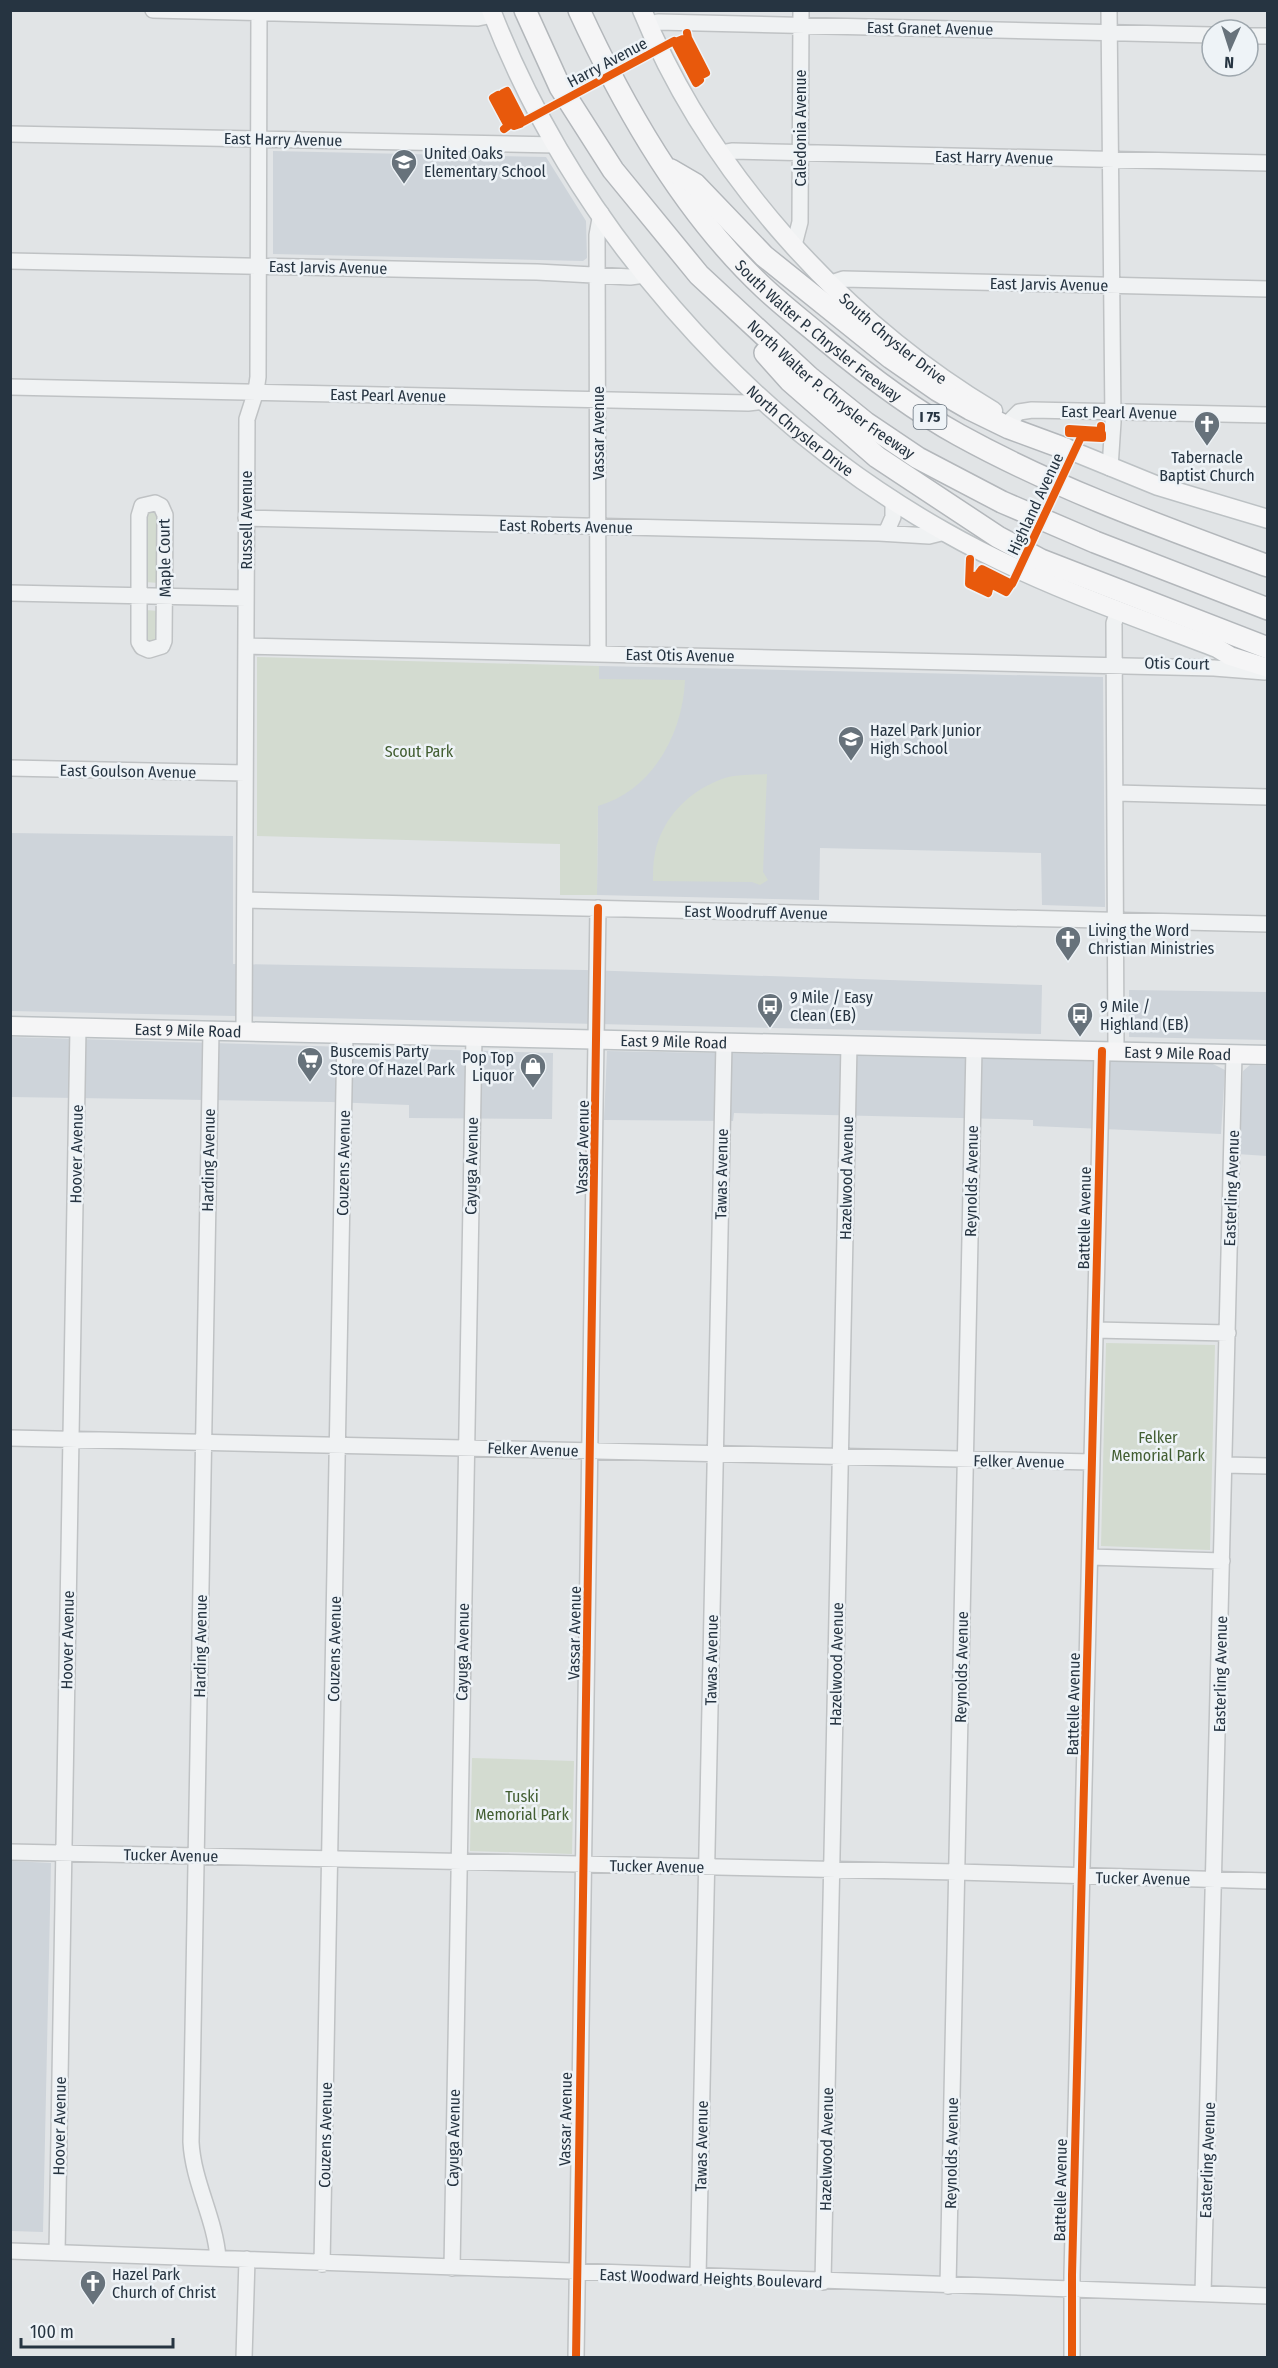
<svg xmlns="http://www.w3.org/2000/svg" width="1278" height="2368" font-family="'Fira Sans Condensed',sans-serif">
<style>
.built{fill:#ced4da}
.green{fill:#d3dbd0}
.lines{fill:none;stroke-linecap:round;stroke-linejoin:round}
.minor-casing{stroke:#bfc2c4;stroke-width:18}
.major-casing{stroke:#bcc1c4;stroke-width:21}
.highway-casing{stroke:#b3b7bb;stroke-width:24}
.minor{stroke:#f0f2f3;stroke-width:15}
.major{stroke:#f5f5f6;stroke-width:18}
.highway{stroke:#f5f5f6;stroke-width:21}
.cycleway-casing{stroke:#eef3f7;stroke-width:11}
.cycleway{stroke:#e8590c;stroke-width:8}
.labels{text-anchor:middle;stroke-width:5;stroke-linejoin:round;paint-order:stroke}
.shield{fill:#eef3f7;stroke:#626d78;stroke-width:1.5}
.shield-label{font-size:15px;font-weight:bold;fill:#263441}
.street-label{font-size:16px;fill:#263441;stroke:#eef3f7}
.poi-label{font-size:16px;fill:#263441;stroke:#eef3f7;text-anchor:start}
.park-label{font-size:16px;fill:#425e32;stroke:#eef3f7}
</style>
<rect width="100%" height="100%" fill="#e1e4e6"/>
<path class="built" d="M273,151L546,157L586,221L587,258L583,261L273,254Z
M599,666L1103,677L1105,907L1042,905L1041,853L820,848L819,900L597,895Z
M11,833L233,836V964L585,970L1042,985L1041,1034L11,1011Z
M1129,990L1267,992V1040L1129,1037Z
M11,1037L553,1053L552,1119L409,1118V1105L331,1102L11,1097Z
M607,1051L1211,1063L1225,1070L1221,1134L1033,1126V1120L960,1118L734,1113L733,1121L604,1120Z
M1250,1065L1267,1066V1156L1237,1154L1243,1071Z
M11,1861L51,1863L43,2232L11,2231Z"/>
<path class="green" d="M149,509L158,511L159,583L145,582V515Z
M145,610L159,611L156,644L146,642Z
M257,657L599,666V679L685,680C683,733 653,790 598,806L597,895H560V844L257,836Z
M767,774L763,872L768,880L760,885L752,882L653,881C653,872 653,862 655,853C662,817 691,789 725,778C737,774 754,775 767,774Z
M1106,1343L1215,1345L1210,1550L1101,1546Z
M472,1758L574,1761L572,1854L470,1851Z"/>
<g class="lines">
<g class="minor-casing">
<path id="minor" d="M153,10L478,18L493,15
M1109,10L1113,422L1110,468
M648,25L658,22L1212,35
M1248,36H1268
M10,134L556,145
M721,153L733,151L1268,163
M794,245L800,222L801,10
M10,261L537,272L630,277L645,275
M831,283L843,279L1268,289
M10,387L748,403L765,401
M1010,421L1019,412L1032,410L1268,415
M155,503L161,506L165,515L164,641L162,646L149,650L142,647L139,642V516L142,506Z
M246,518L879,533L929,536L945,532
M886,533L893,517V499
M10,593L246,598
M246,646L1214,668L1265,672
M598,654L597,235L601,213
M10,768L245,773
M1116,793L1268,797
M245,900L1268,924
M211,1031L191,2142C193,2182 215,2218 218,2258
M244,1031L247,419L256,391L258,377L259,10
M1116,1051L1114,623L1118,611
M1095,1330L1228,1333
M10,1438L1092,1462
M1225,1465L1268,1466
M1090,1557L1222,1561
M10,1852L957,1872L1268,1881
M10,2251L1268,2296
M57,2253L78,1028
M322,2264L345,1034
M452,2268L474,1036
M698,2277L724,1043
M823,2282L849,1045
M948,2286L974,1048
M1203,2294L1234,1054
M244,2358L247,2259
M576,2358L598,908
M1072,2358V2275L1102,1051"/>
</g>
<g class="major-casing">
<g id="major">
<path id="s1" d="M491,10C574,225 744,419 945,532C1031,581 1125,613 1217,648L1230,656L1268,668"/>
<path id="s2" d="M642,10C708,172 844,322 993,411"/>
<path d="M1055,444L1158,486L1268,519"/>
<path id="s3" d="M10,1026L1268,1055"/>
</g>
</g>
<g class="highway-casing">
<g id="highway">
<path id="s4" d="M525,10L560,87L613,170L699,275L809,377L866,423L918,458L1002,502L1095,542L1268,609"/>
<path id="s5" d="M579,10C624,108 685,214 764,288C783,306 804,322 824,339C866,374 910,408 959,435C1057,489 1163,527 1268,566"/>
<path d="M671,170L695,184L764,256L891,358L937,390L970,409L1009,428L1066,449"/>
<path d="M765,353L790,381L877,457L998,537L1041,560L1268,648"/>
</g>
</g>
<use href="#minor" class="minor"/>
<use href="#major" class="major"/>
<use href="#highway" class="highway"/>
<g class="cycleway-casing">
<path id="cycleway" d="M504,129L508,126L493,98L498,95L514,126L520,124L503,93L507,91L523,122L674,41L696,83L700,80L678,41L683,39L702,75L706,73L688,38L687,33
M970,559L969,584L988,593L989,589L973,581L975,576L1006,592L1010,586L979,573L982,569L1012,584L1081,437L1102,438V434L1069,433V429L1101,431V426
M576,2358L598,908
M1072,2358V2275L1102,1051"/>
</g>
<use href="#cycleway" class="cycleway"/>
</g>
<defs>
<g id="school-pin" transform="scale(1.35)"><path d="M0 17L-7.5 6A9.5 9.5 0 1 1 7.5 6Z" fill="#67727b" stroke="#eef3f7"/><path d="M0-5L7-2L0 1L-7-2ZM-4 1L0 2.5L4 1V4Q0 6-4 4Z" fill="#fff"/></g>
<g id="church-pin" transform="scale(1.35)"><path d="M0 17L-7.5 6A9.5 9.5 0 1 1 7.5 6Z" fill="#67727b" stroke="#eef3f7"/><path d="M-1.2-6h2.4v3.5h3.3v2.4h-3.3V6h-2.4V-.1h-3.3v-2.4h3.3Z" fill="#fff"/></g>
<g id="bus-pin" transform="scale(1.35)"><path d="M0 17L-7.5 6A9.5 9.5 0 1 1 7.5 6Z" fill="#67727b" stroke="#eef3f7"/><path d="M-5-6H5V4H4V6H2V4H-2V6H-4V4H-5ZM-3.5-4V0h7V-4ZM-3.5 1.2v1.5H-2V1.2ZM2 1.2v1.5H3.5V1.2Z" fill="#fff"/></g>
<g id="supermarket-pin" transform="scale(1.35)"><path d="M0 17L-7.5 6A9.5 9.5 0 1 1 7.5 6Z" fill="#67727b" stroke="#eef3f7"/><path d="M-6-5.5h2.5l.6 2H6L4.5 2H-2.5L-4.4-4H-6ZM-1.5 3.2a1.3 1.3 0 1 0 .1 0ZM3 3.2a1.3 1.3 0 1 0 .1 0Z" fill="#fff"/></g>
<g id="shop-pin" transform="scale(1.35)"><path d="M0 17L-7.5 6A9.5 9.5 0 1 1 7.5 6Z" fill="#67727b" stroke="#eef3f7"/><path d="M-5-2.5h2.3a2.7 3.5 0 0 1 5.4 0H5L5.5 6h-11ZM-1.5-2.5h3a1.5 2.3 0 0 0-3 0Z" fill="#fff"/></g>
</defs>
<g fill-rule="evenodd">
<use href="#school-pin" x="404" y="162"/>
<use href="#church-pin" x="1207" y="424"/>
<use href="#school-pin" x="851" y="739"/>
<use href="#church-pin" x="1068" y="939"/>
<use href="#bus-pin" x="770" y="1006"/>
<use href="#bus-pin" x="1080" y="1015"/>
<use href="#supermarket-pin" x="310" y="1060"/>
<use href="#shop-pin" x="533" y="1066"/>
<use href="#church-pin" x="93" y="2283"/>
</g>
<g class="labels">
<rect class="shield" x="913.5" y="405" width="33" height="24" rx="4.5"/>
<g class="shield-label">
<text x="930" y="422">I 75</text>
</g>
<g class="street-label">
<text transform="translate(930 28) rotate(1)" y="6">East Granet Avenue</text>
<text transform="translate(607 62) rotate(-28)" y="6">Harry Avenue</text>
<text transform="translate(800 128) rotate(-90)" y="6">Caledonia Avenue</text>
<text transform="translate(283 139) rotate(1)" y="6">East Harry Avenue</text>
<text transform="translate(994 157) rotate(1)" y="6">East Harry Avenue</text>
<text transform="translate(328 267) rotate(1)" y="6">East Jarvis Avenue</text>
<text transform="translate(1049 284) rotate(1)" y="6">East Jarvis Avenue</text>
<text dy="6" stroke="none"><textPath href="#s5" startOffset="405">South Walter P. Chrysler Freeway</textPath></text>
<text dy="6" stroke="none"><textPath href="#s2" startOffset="418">South Chrysler Drive</textPath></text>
<text dy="6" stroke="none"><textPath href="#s4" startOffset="494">North Walter P. Chrysler Freeway</textPath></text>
<text transform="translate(388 395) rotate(1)" y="6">East Pearl Avenue</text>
<text transform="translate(1119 412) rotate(1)" y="6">East Pearl Avenue</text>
<text dy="6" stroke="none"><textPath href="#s1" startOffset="528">North Chrysler Drive</textPath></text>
<text transform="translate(598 433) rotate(-90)" y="6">Vassar Avenue</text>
<text transform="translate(1035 504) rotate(-65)" y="6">Highland Avenue</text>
<text transform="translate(246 520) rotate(-90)" y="6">Russell Avenue</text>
<text transform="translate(566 526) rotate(1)" y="6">East Roberts Avenue</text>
<text transform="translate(164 558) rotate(-91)" y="6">Maple Court</text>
<text transform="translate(680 655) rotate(1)" y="6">East Otis Avenue</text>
<text transform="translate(1177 663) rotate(1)" y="6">Otis Court</text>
<text transform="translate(128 771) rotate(1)" y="6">East Goulson Avenue</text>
<text transform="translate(756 912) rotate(1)" y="6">East Woodruff Avenue</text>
<text dy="6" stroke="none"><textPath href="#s3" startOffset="178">East 9 Mile Road</textPath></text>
<text dy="6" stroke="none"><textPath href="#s3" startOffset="664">East 9 Mile Road</textPath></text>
<text dy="6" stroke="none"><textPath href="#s3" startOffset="1168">East 9 Mile Road</textPath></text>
<text transform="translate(582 1147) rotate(-89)" y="6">Vassar Avenue</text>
<text transform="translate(76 1154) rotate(-89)" y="6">Hoover Avenue</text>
<text transform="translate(208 1160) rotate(-89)" y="6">Harding Avenue</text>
<text transform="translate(343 1163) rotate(-89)" y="6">Couzens Avenue</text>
<text transform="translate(471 1166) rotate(-89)" y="6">Cayuga Avenue</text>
<text transform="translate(721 1174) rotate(-89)" y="6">Tawas Avenue</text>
<text transform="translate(846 1178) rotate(-89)" y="6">Hazelwood Avenue</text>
<text transform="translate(971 1181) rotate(-89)" y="6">Reynolds Avenue</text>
<text transform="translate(1231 1188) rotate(-88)" y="6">Easterling Avenue</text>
<text transform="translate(1084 1218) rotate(-89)" y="6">Battelle Avenue</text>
<text transform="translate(533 1449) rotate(2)" y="6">Felker Avenue</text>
<text transform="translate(1019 1461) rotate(1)" y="6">Felker Avenue</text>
<text transform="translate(574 1633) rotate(-89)" y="6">Vassar Avenue</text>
<text transform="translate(67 1640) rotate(-89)" y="6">Hoover Avenue</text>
<text transform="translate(200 1646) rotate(-89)" y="6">Harding Avenue</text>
<text transform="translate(334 1649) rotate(-89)" y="6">Couzens Avenue</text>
<text transform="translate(462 1652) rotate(-89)" y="6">Cayuga Avenue</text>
<text transform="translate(711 1660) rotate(-89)" y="6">Tawas Avenue</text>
<text transform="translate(836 1664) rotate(-89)" y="6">Hazelwood Avenue</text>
<text transform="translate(961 1667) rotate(-89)" y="6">Reynolds Avenue</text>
<text transform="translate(1220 1674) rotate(-89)" y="6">Easterling Avenue</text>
<text transform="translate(1073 1704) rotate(-89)" y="6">Battelle Avenue</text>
<text transform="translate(171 1855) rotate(1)" y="6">Tucker Avenue</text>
<text transform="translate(657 1866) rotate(1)" y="6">Tucker Avenue</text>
<text transform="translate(1143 1878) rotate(1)" y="6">Tucker Avenue</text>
<text transform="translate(565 2119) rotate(-89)" y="6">Vassar Avenue</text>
<text transform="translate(59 2126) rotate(-89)" y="6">Hoover Avenue</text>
<text transform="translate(325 2135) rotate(-89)" y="6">Couzens Avenue</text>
<text transform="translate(453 2138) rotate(-89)" y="6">Cayuga Avenue</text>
<text transform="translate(701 2146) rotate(-89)" y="6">Tawas Avenue</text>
<text transform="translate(826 2149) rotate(-89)" y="6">Hazelwood Avenue</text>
<text transform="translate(951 2153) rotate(-89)" y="6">Reynolds Avenue</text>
<text transform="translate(1207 2160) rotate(-88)" y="6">Easterling Avenue</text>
<text transform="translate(1060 2190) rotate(-89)" y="6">Battelle Avenue</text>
<text transform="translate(711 2278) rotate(2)" y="6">East Woodward Heights Boulevard</text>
</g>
<g class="poi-label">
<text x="424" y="159">United Oaks<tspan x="424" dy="18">Elementary School</tspan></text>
<text x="1207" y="463" text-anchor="middle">Tabernacle<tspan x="1207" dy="18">Baptist Church</tspan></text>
<text x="870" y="736">Hazel Park Junior<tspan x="870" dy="18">High School</tspan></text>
<text x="1088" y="936">Living the Word<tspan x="1088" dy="18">Christian Ministries</tspan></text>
<text x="790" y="1003">9 Mile / Easy<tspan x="790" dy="18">Clean (EB)</tspan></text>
<text x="1100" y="1012">9 Mile /<tspan x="1100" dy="18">Highland (EB)</tspan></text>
<text x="330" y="1057">Buscemis Party<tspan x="330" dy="18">Store Of Hazel Park</tspan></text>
<text x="514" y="1063" text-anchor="end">Pop Top<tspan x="514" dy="18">Liquor</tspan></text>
<text x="112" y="2280">Hazel Park<tspan x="112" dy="18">Church of Christ</tspan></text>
</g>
<g class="park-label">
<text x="419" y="757">Scout Park</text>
<text x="1158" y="1443">Felker<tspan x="1158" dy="18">Memorial Park</tspan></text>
<text x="522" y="1802">Tuski<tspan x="522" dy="18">Memorial Park</tspan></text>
</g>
</g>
<rect width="1278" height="2368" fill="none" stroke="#263441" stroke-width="24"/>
<g transform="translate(1230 48) rotate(183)"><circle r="28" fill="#eef3f7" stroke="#9ea7ae" stroke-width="1.5"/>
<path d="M0-4.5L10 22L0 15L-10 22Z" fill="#67727b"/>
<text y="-9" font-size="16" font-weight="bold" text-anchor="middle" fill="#263441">N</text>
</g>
<path d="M21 2338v9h152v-9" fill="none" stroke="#263441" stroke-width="3"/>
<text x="30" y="2338" font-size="18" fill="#263441" stroke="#eef3f7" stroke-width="4.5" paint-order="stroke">100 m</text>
</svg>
